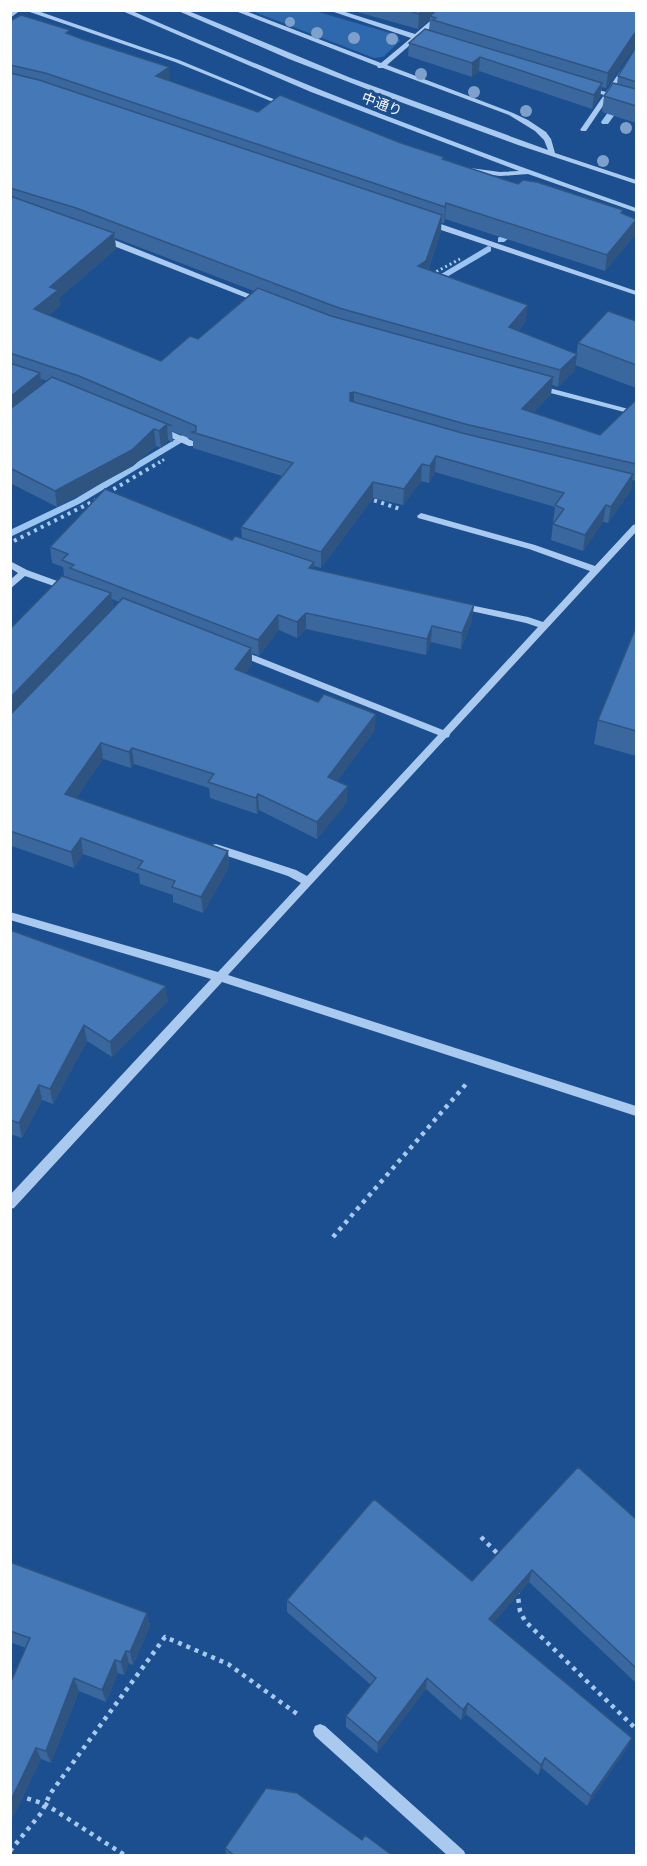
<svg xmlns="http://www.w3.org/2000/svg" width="647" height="1866" font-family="'Fira Sans Condensed','Noto Sans JP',sans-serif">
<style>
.green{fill:#2e69ad}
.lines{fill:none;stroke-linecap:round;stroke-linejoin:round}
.stream{fill:#9cc4f0;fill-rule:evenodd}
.path-far2{stroke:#a9c9ee;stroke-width:3;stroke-dasharray:2 3;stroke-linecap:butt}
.path-far1{stroke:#a9c9ee;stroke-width:4;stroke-dasharray:3 4.5;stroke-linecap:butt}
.path{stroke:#a9c9ee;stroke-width:4.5;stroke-dasharray:4 5;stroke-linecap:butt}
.minor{fill:#a9c9ee;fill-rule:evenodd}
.tree{fill:#7ea0ca}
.wall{fill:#3a679d;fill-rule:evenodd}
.shaded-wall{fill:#305480}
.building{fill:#4478b7;stroke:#305480;stroke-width:1.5}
.labels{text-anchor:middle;stroke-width:6;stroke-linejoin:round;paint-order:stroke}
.far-street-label{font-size:14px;fill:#fff;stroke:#1b4f8f}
</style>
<rect width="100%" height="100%" fill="#1b4f8f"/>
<path class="green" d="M252,11H315L397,35L400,41L383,57L374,58Z"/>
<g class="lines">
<path class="stream" d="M616,101L623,103L608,124H602L601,122Z
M517,224L520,225V229L504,242H498V238Z
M488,246L491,247V251L433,285L426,283Z
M191,430L194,431V435L81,503L10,537V530L75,499Z"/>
<path class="path-far2" d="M432,274L460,259
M158,463L165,459"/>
<path class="path-far1" d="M107,493L160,462
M367,498L400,509
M14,541L96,500"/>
<path class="path" d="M333,1237L467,1083
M481,1537L499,1555
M517,1590L520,1611L525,1621L636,1729
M10,1793L45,1804L126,1856
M10,1851L42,1812L50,1794L165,1637L228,1664L300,1716"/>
<path class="minor" d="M13,10H21L10,18V13Z
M24,10H35L179,60L288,105L283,106L175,62Z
M120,10H130C296,83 465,148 636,208V212L528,174L500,176L460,171V167H463L500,172L519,171L311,92Z
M176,10H186L351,78L548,150L544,140L535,131L509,115L383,68H378L377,66L233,10H243L381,63L411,38L328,10H339L415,34L443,10H451L421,36L431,40V42L417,39L387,65L513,113L528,120L546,132L551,139L555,153L636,180V184L518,145L403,103L289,59Z
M636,50V56L612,93L636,100V104L609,97L586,131H582L580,130L604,95L585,89L588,87L606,92L634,51Z
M426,221H432L636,291V295L426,225Z
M101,237H107L264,300L260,302H257L101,241Z
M535,385H538L636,411V415L535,389Z
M159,426L195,442L196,444L195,446H189L156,431L155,429Z
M421,513L535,545L595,566L633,525L636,524V532L450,734L449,737L446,738L228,975L636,1106V1116L222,982L14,1208L10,1209V1195L211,979L10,920V912L218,972L301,883L288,876L212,851L211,848L212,845L216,844L296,870L307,876L438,735L237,655L235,653L237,651H243L443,730L538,627L526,623L457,608L455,606L457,604L460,603L528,617L543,622L590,571L529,549L418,518L417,516Z
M10,561L27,570L71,586L72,588L68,591L25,576L10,589V580L18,573L10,568Z
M320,1724L325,1726L464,1851L466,1856H448L315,1736L313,1731L315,1726Z"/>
</g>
<g class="tree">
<circle cx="290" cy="22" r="5"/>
<circle cx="317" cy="33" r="6"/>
<circle cx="354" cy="38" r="6"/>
<circle cx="392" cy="39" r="6"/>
<circle cx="421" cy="74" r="6"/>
<circle cx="474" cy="92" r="6"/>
<circle cx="526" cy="111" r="6"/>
<circle cx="626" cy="128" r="6"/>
<circle cx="603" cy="161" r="6"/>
</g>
<path class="wall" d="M350,10H636V123L602,112L604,96L617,84L618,76L636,48L632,50L606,88L602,87L600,96L592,109L479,71L472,77L408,56L409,43L429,30L430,19L418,29Z
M10,21L71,35L170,81L258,112L444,160L518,184L623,213L635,235L605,271L445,219L444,223H441V231L428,270L526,321L518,331L575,370L558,387L552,385L551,394L533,413L600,435L636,400V481L632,480L631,490L608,523L603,522L583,551L551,540L553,524L554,522H553L555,507L435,472L429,483L421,481L403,505L373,498L321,568L314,566V569L472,621L461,649L431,642L426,655L306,629L297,638L279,630L259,656L252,653V665L245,673L375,730L337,781L347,802L317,839L259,810L257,814L210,798L209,788L134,764L131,768L103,759L76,798L228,851L229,867L203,913L173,902V895L140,884L139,874L83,854L74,868L12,846L10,847V629L72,579L64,576L63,567L52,563L50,547L242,539L241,527L282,476L193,448V440L172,431L173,442L168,440L161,448L156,446L133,466L57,507L10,483ZM115,238L254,291L198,339L161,361L49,315L60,306L59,298L116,249ZM41,379L47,381L42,385ZM112,599L119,602L113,609Z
M636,140V153H635Z
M636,321V388L575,365L578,343Z
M636,627V756L594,744L598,720Z
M10,930L168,1001L112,1057L87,1041L53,1104L42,1100L22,1138L10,1134Z
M636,1519V1683L529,1582L493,1623L632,1738L627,1748L587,1806L542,1768L538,1775L466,1714L461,1720L426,1689L377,1753L346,1727V1716L371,1685L287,1612V1600L472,1581Z
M10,1562L147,1613L150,1626L133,1665L129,1663L124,1675L118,1673L106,1702L79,1691L51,1763L41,1759L10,1823V1684L26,1648L10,1642Z
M225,1848L393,1856H227Z"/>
<path class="shaded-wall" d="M422,10H439L430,16V19L418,29L419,14Z
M636,33V48L632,50L606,88L608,73L634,34Z
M480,57L479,71L472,77V63Z
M169,67L170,83L156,76Z
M602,83L600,96L592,109L594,95Z
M446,203L445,219L444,223L445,207Z
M442,215L441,231L425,277L418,266Z
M636,220L635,235L605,271L607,255Z
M114,233L116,249L59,298L60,306L36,326L34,309L50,287Z
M528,305L526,321L507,344L509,327Z
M577,354L575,370L558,387L560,370Z
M40,373L42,389L10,416V397Z
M553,377L551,394L520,426L522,409Z
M354,392V408L349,409L350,393Z
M167,424L168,440L161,448L159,431Z
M154,429L156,446L133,466L57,507L55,491Z
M436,456L435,472L429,483L430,466Z
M422,464L421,481L403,505L404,489Z
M633,474L631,490L608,523L611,507Z
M373,482V498L321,568V552Z
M606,505L603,522L583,551L585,535Z
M314,562V577L309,568Z
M111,593L113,610L10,717V698Z
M474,605L472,621L461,649L462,633Z
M306,613V629L297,638V622Z
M278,615L279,630L259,656L258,640Z
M432,626L431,642L426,655L427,639Z
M251,648L252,665L236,686L235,669Z
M376,714L375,730L328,793V777Z
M101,743L103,759L68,810L65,794Z
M132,748L134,764L131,768L129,752Z
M348,786L347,802L317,839V822Z
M258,794L259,810L257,814L256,798Z
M81,838L83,854L74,868L71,852Z
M228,851L229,867L203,913L201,897Z
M166,986L168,1001L112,1057L110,1042Z
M84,1025L87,1041L53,1104L50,1089Z
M39,1085L42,1100L22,1138L19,1123Z
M532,1570L529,1582L487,1631L489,1619Z
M147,1613L150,1626L133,1665L130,1652Z
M126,1651L129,1663L124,1675L121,1662Z
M115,1660L118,1673L106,1702L102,1690Z
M74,1678L79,1691L51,1763L46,1751Z
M427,1678L426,1689L377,1753L378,1743Z
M468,1703L466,1714L461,1720L463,1710Z
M632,1738L627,1748L587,1806L591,1796Z
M36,1748L41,1759L10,1823V1802Z
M545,1758L542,1768L538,1775L541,1765Z"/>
<path class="building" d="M407,10H422L419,14Z
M437,10H636V33L634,34L608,73L433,20L436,18L430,16Z
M21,15L70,30L66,33L82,39L169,67L156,76L258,112L280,95L401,143L444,157L442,159L518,184L523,180L537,182L623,210L621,213L636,219V220L607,255L446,203L445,207L45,73L10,65V21Z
M425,29L602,83L594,95L480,57L472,63L409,43Z
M636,47V82L618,76Z
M10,73L39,80L442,215L426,261L418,266L528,305L509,327L577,354L560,370L339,308L76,208L10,188Z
M613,83L636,89V106L604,96Z
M10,196L114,233L50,287L58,290L34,309L161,361L190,336L198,339L258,288L331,316L553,377L522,409L600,435L636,400V464L465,424L354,392L350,393V401L462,433L633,474L611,507L606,505L585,535L553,524L564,509L555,505L564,493L436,456L430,466L422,464L404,489L373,482L321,552L241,527L293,463L192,432L196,431V426L79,376L10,353Z
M608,311L636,321V365L578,343Z
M10,363L40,373L10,397Z
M52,377L172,426L167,424L159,431L154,429L132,450L55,491L10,468V409Z
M105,489L232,540L235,536L314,562L309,568L474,605L462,633L432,626L427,639L306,613L297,622L278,615L258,640L70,568L74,565L62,560L68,554L50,547Z
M62,576L111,593L10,698V629Z
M123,598L251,648L235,669L318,702L324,694L376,714L328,777L348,786L317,822L258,794L256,798L208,782L214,774L132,748L129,752L101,743L65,794L228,851L201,897L172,887L175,881L138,868L143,861L81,838L71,852L10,831V715Z
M636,627V731L598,720Z
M10,930L166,986L110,1042L84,1025L50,1089L39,1085L19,1123L10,1120Z
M578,1467L636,1519V1668L532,1570L489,1619L632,1738L591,1796L545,1758L541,1765L468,1703L463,1710L427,1678L378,1743L346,1716L376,1678L287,1600L374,1499L472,1581Z
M10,1562L147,1613L130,1652L126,1651L121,1662L115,1660L102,1690L74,1678L46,1751L36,1748L10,1802V1684L30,1638L10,1631Z
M266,1788L297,1793L362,1840L365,1835L393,1856H235L225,1848Z"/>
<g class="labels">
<g class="far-street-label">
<text transform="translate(382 104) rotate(21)" y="5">中通り</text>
</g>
</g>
<rect width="647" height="1866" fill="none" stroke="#ffffff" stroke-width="24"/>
</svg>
